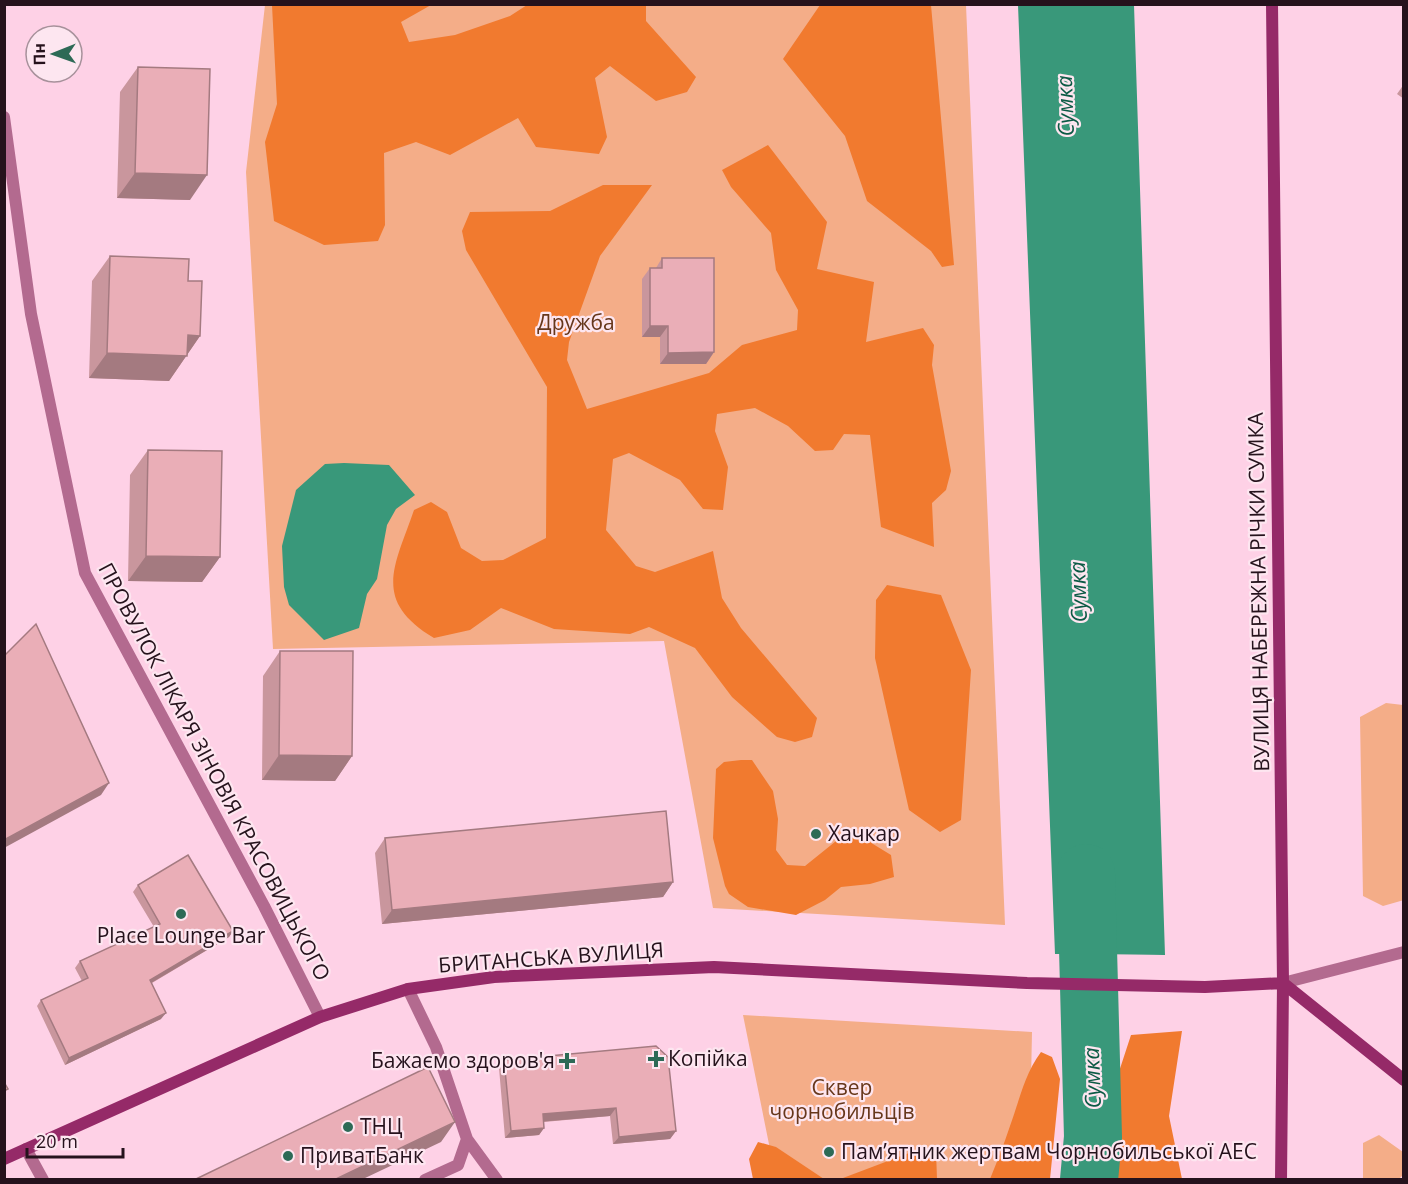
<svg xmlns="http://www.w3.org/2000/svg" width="1408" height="1184" font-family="'Open Sans',sans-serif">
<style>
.green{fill:#f4ad88}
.forest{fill:#f17a2f}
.water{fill:#39987a}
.pier{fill:#fed1e6}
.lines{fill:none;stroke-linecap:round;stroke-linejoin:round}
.river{stroke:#39987a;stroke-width:58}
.lane{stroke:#b36a8f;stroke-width:12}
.street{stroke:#b36a8f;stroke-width:12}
.secondary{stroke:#952a68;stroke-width:12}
.wall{fill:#c9969d}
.shaded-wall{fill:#a47a80}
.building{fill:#eaaeb7;stroke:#a47a80;stroke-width:1.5}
.poi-dot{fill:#2d6a56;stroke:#fde6f0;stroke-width:2}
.labels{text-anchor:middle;stroke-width:4.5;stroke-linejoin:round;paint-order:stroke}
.park-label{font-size:21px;fill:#67371b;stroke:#fde6f0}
.street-label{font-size:21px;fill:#25121c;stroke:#fde6f0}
.poi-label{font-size:21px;fill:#25121c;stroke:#fde6f0;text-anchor:start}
.water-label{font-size:22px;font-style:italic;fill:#0c5a45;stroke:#fde6f0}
</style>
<rect width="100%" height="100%" fill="#fed1e6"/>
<path class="green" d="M265,5H966L1005,925L713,908L664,641L273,649L246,172Z
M1386,703L1403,705L1404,900L1383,906L1363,896L1360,717Z
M743,1015L1032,1032L1029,1179H776Z
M1379,1135L1403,1152V1175L1399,1179H1363V1143Z"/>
<path class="forest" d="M272,5H431L401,22L409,42L455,35L510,16L527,5H646V21L696,77L687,92L656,101L610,66L595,78L607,137L599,154L536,147L518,118L450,155L416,142L384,153L385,225L378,241L324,245L274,221L265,142L277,104Z
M820,5H931L954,265L942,267L931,251L867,201L845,136L783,59Z
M768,145L827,222L817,269L874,282L866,342L923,328L934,345L932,365L951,471L946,490L932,503L934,547L881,527L870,435L844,434L833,450L815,451L788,426L755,408L717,414L715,431L728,467L723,510L703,509L680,480L629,453L613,459L606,530L636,566L655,572L713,551L722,598L741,628L817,718L812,737L795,742L777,737L732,697L695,648L649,627L630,634L554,629L501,608L470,630L434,638C371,600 395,566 414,510L431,502L447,512L461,548L482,561L503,560L546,538L547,387L466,250L462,231L470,212L550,211L603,185H652L600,256L569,342L567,360L587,409L709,373L742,345L797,330L798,310L776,270L771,233L731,187L722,170Z
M887,585L941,595L971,670L961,820L940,832L909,810L875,658L876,600Z
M741,760H752L773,791L778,819L776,850L787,865L805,866L846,833H855L891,855L894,877L870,884L841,887L825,900L796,915L748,907L729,894L725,886L713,838L716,769L724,762Z
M1182,1031L1169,1116L1182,1179H1094L1090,1135L1113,1090L1131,1035Z
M1041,1052L1052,1057L1060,1079L1050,1179H990C997,1162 1004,1144 1010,1126C1020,1099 1024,1075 1041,1052Z
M758,1142L776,1147L824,1179L843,1178L917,1150L936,1151L937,1179H753L749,1159Z"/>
<path class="water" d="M1018,5H1134L1165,955L1055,954Z
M344,463L389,465L415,495L396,509L387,525L377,579L367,594L359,628L324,640L289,605L284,587L282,546L296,490L325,464Z"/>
<path class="pier" d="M1052,954L1165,955H1168L1165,958L1055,957Z"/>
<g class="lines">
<path class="river" d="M1086,873L1093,1137L1089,1180"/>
<path class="lane" d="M408,989L436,1047L467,1139L458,1165L425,1180
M467,1139L497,1180
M26,1149L43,1180"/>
<path class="street" d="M4,117L31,314L85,573L264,906L320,1017
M1283,983L1404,952"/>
<path class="secondary" d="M1272,4L1283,983L1281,1180
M1283,983L1404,1080
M4,1159L320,1017L408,989L494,977L714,967L1027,983L1205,987L1283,983"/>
</g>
<path class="wall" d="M138,67L190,200L117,198L120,92Z
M1404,84V99L1397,94Z
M110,256L188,281L200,336L169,381L89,378L92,281Z
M662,258L714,352L706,364H660V337H642V279L650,268H656Z
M148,450L220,557L202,582L128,581L130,475Z
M280,651L352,756L335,781L262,780L263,676Z
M385,838L673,882L663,897L382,924L375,853Z
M138,885L233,931L229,937L152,983L161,1019L65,1065L37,1006L41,1000L82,981L75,968L80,961L154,927L133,892Z
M504,1060L676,1131L670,1139L613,1144L610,1116L544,1122V1128L539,1135L505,1138L499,1068Z"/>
<path class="shaded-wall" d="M135,173L207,175L190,200L117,198Z
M650,326H668L660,337H642Z
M188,335L200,336L169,381L89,378L107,353Z
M714,352L706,364H660L668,353Z
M146,556L220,557L202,582L128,581Z
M279,755L352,756L335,781L262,780Z
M109,783L101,795L4,848V840Z
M673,882L663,897L382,924L392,910Z
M233,931L229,937L146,986L150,980Z
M166,1013L161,1019L65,1065L69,1058Z
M616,1108L610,1116L538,1122L543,1114Z
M455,1122L441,1142L363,1179H336Z
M544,1128L539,1135L505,1138L511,1131Z
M676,1131L670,1139L613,1144L619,1137Z"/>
<path class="building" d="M138,67L210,69L207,175L135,173Z
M110,256L189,259L188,281H202L200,336L188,335L187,356L107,353Z
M662,258H714V352L668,353V326H650V268H662Z
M148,450L222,451L220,557L146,556Z
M36,624L109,783L4,840V656Z
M280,651H353L352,756L279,755Z
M666,811L673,882L392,910L385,838Z
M188,855L233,931L150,980L166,1013L69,1058L41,1000L88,978L80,961L160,924L138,885Z
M656,1046L668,1057L676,1131L619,1137L616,1108L543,1114L544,1128L511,1131L504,1060Z
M428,1067L455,1122L336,1179H196Z
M4,1082L8,1089L4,1091Z"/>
<g class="poi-dot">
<circle cx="816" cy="834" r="6"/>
<circle cx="181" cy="914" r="6"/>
<path d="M653 1050h6v6h6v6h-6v6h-6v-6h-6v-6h6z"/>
<path d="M564 1052h6v6h6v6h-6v6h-6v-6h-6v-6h6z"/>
<circle cx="348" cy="1127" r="6"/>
<circle cx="829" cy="1152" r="6"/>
<circle cx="288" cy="1156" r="6"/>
</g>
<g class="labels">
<g class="park-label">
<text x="576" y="330">Дружба</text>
<text x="842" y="1095">Сквер<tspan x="842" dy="24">чорнобильців</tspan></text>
</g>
<g class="street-label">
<text transform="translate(1259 592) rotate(-91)" y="7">ВУЛИЦЯ НАБЕРЕЖНА РІЧКИ СУМКА</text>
<text transform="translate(214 772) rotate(62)" y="7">ПРОВУЛОК ЛІКАРЯ ЗІНОВІЯ КРАСОВИЦЬКОГО</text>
<text transform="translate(551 958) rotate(-4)" y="7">БРИТАНСЬКА ВУЛИЦЯ</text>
</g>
<g class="poi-label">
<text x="828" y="841">Хачкар</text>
<text x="181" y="943" text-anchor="middle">Place Lounge Bar</text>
<text x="668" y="1066">Копійка</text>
<text x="555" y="1068" text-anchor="end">Бажаємо здоров'я</text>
<text x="360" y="1134">ТНЦ</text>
<text x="841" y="1159">Пам’ятник жертвам Чорнобильської АЕС</text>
<text x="300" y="1163">ПриватБанк</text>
</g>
<g class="water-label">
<text transform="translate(1065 106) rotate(-92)" y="8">Сумка</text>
<text transform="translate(1078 592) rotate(-92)" y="8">Сумка</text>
<text transform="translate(1092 1078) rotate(-92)" y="8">Сумка</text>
</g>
</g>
<rect width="1408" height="1184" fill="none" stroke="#25121c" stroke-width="12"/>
<g transform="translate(54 54) rotate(269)"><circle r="28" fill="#fde6f0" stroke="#a7919b" stroke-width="1.5"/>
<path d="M0-4.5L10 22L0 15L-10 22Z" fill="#2d6a56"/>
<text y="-9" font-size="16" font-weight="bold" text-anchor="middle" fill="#25121c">Пн</text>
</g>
<path d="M27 1148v9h96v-9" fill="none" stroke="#25121c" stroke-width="3"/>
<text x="36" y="1148" font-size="18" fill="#25121c" stroke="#fde6f0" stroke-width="4.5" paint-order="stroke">20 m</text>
</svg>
